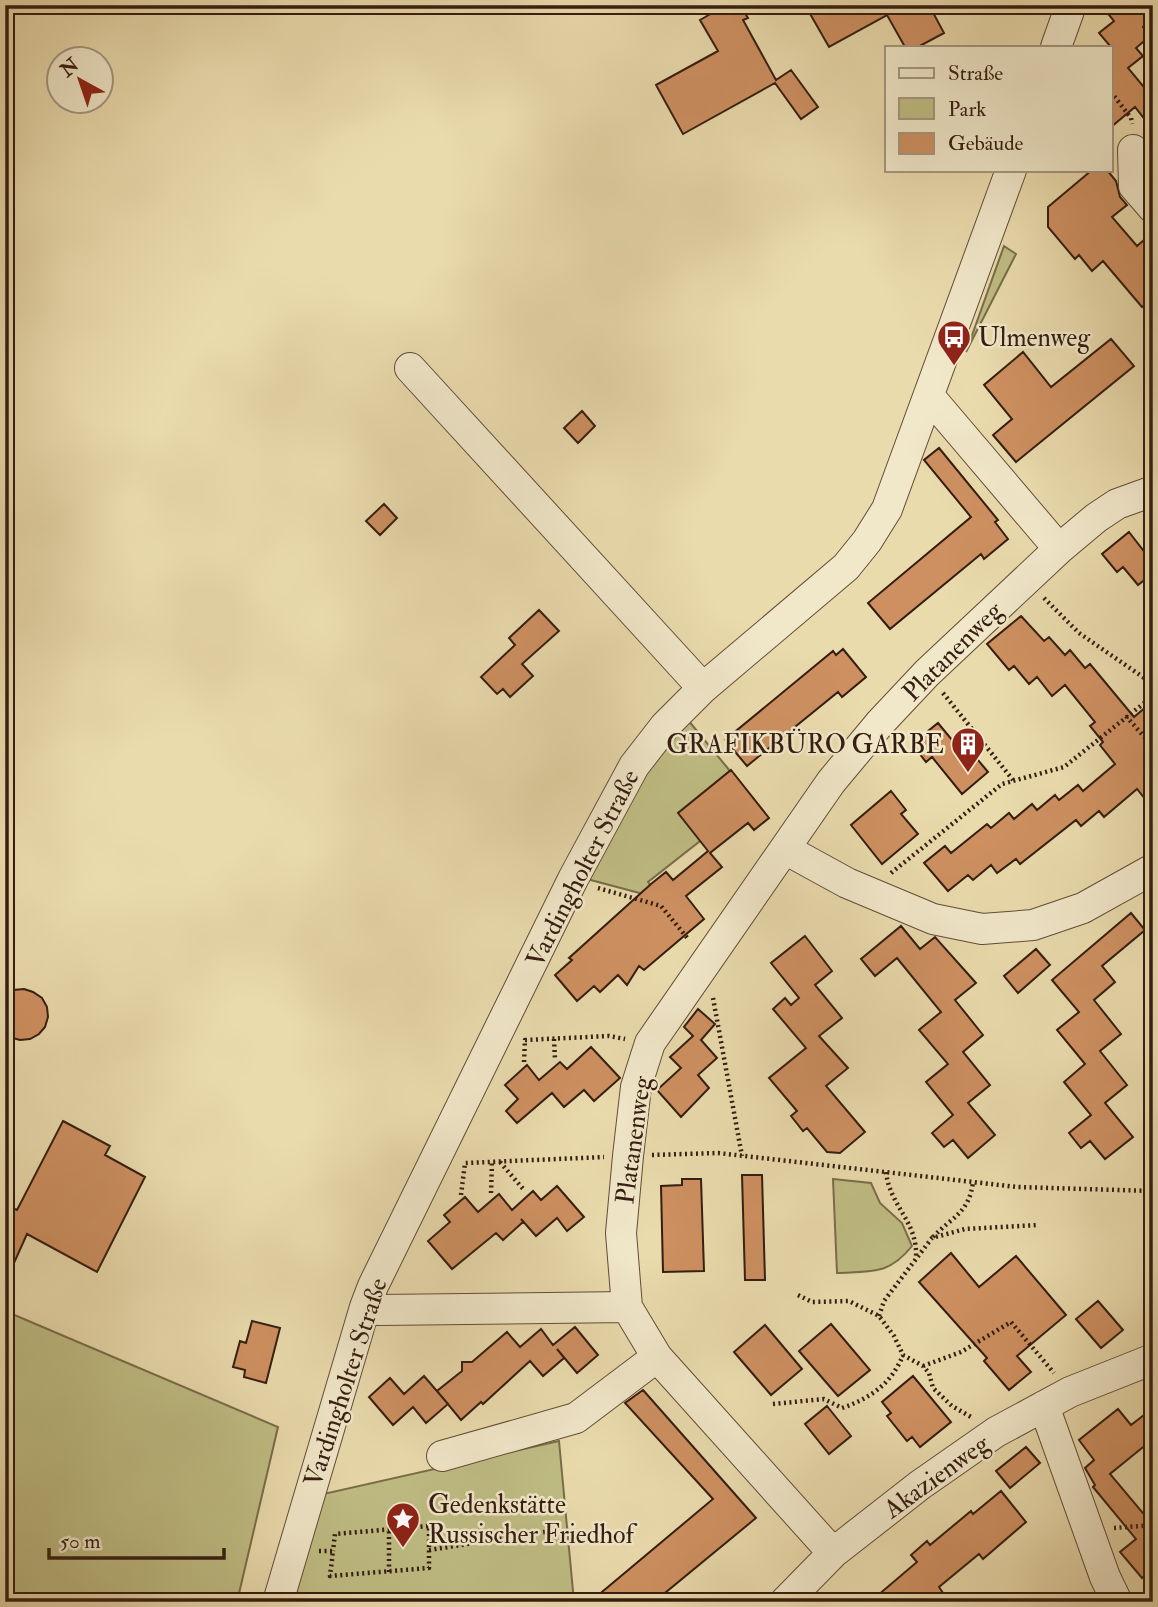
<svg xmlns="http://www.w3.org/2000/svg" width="1158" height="1607" font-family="'IM FELL Double Pica',serif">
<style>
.green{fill:#bfbd84;stroke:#7a6d4a;stroke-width:2}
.building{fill:#ce9061;stroke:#341d11;stroke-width:2}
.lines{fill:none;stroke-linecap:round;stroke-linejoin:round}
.minor-casing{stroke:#624c38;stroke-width:32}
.path{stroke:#341d11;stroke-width:4.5;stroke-dasharray:2 3.5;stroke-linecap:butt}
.minor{stroke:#f1e8ca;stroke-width:30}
.labels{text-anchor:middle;stroke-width:5;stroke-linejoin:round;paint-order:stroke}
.poi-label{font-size:26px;fill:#341d11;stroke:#f1e8ca;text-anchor:start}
.street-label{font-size:26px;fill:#341d11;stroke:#f1e8ca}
</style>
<rect width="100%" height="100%" fill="#eadbad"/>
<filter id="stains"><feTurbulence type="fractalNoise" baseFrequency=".00286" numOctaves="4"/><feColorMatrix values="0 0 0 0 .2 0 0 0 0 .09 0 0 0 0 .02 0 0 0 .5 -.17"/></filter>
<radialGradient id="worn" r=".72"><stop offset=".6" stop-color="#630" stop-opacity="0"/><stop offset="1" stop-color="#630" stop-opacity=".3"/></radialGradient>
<path class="green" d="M1004,246L1016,254L966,352Z
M688,720L730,771L700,841L648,882L662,899L587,879L642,770Z
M833,1179L871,1183L880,1203L902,1223L912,1246C889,1275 872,1271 837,1273Z
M5,1311L278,1427L237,1602H5Z
M559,1441L574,1602H280L310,1497Z"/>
<path class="building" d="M726,5H740L748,18L743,20L776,80L791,70L818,107L801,119L775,83L683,134L656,85L718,51L700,20Z
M805,5H929L944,33L918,47H905L887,15L829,47Z
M1101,5H1153V19L1143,27L1150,36L1136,48L1143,56L1128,68L1153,98V130L1135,107L1111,127V47L1099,33L1114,21Z
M1092,170H1107L1116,181L1120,197L1127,205L1112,217L1137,246L1144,240L1153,250V298L1142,307L1103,261L1092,271L1079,255L1075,259L1048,227V207Z
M1111,339L1134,366L1016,462L993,435L1012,419L984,385L1023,352L1051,387Z
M582,411L595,426L578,443L564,428Z
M939,448L998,520L995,522L1008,539L984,559L981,554L890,629L868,603L971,517L924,460Z
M384,504L397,518L380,535L366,521Z
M1129,532L1143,550L1153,542V573L1138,585L1123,567L1117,572L1102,554Z
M539,610L559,631L522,664L533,676L510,697L503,689L497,694L481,677L515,645L509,638Z
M1021,616L1044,641L1049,637L1065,655L1070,650L1085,668L1090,664L1134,717L1153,701V809L1137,789L1104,817L1099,811L1081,826L1076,820L1020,864L1016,859L997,873L991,865L973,880L968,875L948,891L924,863L945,846L951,853L987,824L991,828L1009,813L1014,819L1032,804L1037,810L1055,795L1059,800L1078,785L1083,791L1115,764L1100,745L1103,742L1090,726L1095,722L1065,685L1052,696L1037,677L1029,684L1014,666L1009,670L987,644Z
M843,649L866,677L842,697L838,692L747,766L725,740L833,651L836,655Z
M938,723L952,740L958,736L988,772L962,794L932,757L926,762L912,744Z
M731,770L769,818L754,830L748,823L710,853L722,867L686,896L704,919L644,970L639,966L627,985L618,975L600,992L594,986L577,1001L555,975L572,960L569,958L651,884L666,872L673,880L708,851L678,813Z
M891,791L906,810L901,814L918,834L882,864L851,825Z
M1131,913L1145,930L1102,966L1115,982L1094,1000L1121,1034L1100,1051L1127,1085L1105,1103L1133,1137L1105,1159L1090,1141L1081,1148L1069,1133L1091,1115L1064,1082L1085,1064L1057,1030L1079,1012L1052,980Z
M901,926L920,949L935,937L976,983L955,1000L983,1035L963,1052L990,1085L968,1103L995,1135L968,1158L953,1140L944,1147L932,1133L953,1115L926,1082L948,1064L919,1030L941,1012L897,958L875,976L861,959Z
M805,936L832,971L815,985L842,1018L819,1036L848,1068L826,1086L865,1132L840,1153L827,1152L807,1128L803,1131L791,1116L797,1111L769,1078L806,1048L773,1009L785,998L791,1005L799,998L771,963Z
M1036,949L1050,965L1018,993L1004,976Z
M24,989L33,992L42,998L47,1007L48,1017L45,1027L39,1034L30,1039L20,1040L5,1036V995L13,990Z
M698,1009L715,1024L701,1040L717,1058L698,1075L709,1088L681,1117L657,1090L681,1068L670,1057L693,1036L684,1027Z
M591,1047L620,1078L594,1101L584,1090L564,1107L552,1093L517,1123L506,1111L518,1099L505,1085L527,1065L539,1080L560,1062L567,1069Z
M63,1121L110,1146L105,1155L145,1177L97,1272L27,1234L5,1283V1205L17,1210Z
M742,1175H762L765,1280H745Z
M682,1179H701L704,1271L663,1272L661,1186L682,1185Z
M557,1186L584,1217L567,1231L557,1218L536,1236L521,1219L523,1222L503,1240L496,1233L452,1269L428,1241L450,1222L444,1215L465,1197L478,1212L499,1194L512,1210L533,1191L541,1200Z
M951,1253L979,1287L1016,1256L1066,1315L1017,1356L1031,1372L1009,1390L984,1361L987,1358L919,1282Z
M1098,1301L1123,1330L1101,1348L1076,1319Z
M252,1321L280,1328L266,1383L244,1377L245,1370L233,1367L240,1341L246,1343Z
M831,1324L870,1370L838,1396L799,1351Z
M765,1325L802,1369L771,1395L734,1352Z
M575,1327L598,1355L577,1373L557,1349L564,1358L543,1376L530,1361L483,1404L481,1402L461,1420L437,1391L462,1371V1362H472L507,1332L520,1347L541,1329L553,1345Z
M424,1376L448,1404L426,1423L413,1407L393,1425L369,1397L390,1378L404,1394Z
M913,1376L951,1422L920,1447L912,1437L907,1441L887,1416L891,1413L882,1402Z
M643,1390L756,1518L665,1593L672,1602H590L713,1499L625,1403Z
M827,1406L851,1436L829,1454L805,1424Z
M1153,1408V1439L1110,1474L1153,1525V1568L1142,1578L1120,1552L1136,1539L1093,1487L1095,1485L1085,1468L1094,1460L1079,1440L1118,1409L1131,1425Z
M1026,1447L1040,1463L1010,1488L996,1471Z
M1001,1491L1026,1522L983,1559L979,1554L939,1587L949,1602H870L917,1562L911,1555L927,1541L930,1545L971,1511L973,1514Z"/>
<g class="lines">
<g class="minor-casing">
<path id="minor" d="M1056,47L1071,5
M1133,150L1134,186L1153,208
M410,368L703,688
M929,396L1059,549
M785,849L847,883L933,919L982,929L1033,925L1083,908L1153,869
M379,1310L627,1307
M1044,1406L1105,1577L1117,1602
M442,1456L576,1418L657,1357
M833,1553L657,1357L627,1307L621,1233L628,1156L636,1087L650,1043L831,782L880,723L927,673L1059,549L1096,518L1117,504L1153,491
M278,1602L365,1307L373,1286L573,879L634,766L665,726L703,688L846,567L867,541L887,509L1011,170
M785,1602L833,1553L920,1485L996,1432L1070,1392L1153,1359"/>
</g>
<path class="path" d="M1111,92L1131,118L1132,124
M1044,598L1079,633L1153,684
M943,693L1013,780
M1126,716L1153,747
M891,873L1002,784L1064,767L1153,696
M598,888L661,906L689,940
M713,998L742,1156
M554,1039L555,1060
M524,1062L525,1040L609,1036L625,1039
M652,1155L718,1153L1017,1187L1153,1191
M500,1162L524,1190
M886,1172C890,1207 918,1221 916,1258
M5,1179L6,1180
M491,1193L492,1162
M461,1195L465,1163L604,1157
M933,1237C953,1216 969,1213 973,1182
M798,1295L812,1302L849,1301L879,1316L894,1336L903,1355L923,1366L929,1373L933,1388L952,1406L971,1417
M879,1316L884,1301L932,1238L965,1229L1038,1225
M923,1366L961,1352L1011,1322L1054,1373
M773,1404L824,1399L842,1408C871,1398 892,1383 903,1355
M1114,1528L1153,1525
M429,1550L545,1532
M319,1551H333L330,1576L429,1568V1526L335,1534L333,1551
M389,1572V1528"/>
<use href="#minor" class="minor"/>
</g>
<defs>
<g id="bus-pin" transform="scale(1.75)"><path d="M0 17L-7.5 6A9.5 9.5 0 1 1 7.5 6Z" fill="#8f2418" stroke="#f1e8ca"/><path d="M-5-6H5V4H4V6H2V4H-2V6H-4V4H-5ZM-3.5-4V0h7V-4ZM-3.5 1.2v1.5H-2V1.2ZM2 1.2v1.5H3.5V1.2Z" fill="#fff"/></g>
<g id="building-pin" transform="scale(1.75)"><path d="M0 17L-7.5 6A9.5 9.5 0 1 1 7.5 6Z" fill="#8f2418" stroke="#f1e8ca"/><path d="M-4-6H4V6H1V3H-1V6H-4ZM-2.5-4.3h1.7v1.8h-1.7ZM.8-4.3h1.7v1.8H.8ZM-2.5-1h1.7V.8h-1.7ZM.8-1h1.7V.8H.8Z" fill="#fff"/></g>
<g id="sight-pin" transform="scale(1.75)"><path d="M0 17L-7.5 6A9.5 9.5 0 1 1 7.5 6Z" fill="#8f2418" stroke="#f1e8ca"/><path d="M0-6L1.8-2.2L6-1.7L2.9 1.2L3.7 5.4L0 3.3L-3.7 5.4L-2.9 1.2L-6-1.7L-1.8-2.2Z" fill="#fff"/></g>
</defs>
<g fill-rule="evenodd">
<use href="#bus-pin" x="954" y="337"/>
<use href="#building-pin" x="968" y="744"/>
<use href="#sight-pin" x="403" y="1519"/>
</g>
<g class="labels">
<g class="poi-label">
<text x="978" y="346">Ulmenweg</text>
<text x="944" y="753" text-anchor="end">GRAFIKBÜRO GARBE</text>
<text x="428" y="1513">Gedenkstätte<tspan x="428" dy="30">Russischer Friedhof</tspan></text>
</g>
<g class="street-label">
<text transform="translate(952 651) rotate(-45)" y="9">Platanenweg</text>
<text transform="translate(582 868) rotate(-63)" y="9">Vardingholter Straße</text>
<text transform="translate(633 1140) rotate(-82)" y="9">Platanenweg</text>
<text transform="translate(345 1382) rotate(-72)" y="9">Vardingholter Straße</text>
<text transform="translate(936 1476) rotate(-36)" y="9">Akazienweg</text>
</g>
</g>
<rect width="1158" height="1607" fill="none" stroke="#eadbad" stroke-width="28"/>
<rect x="7" y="7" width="1144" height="1593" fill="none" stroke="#341d11" stroke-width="3.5"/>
<rect x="14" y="14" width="1130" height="1579" fill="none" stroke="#341d11" stroke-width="2"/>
<rect x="885" y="46" width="228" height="126" fill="#f1e8ca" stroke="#a59780" stroke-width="2"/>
<rect x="899" y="68" width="35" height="10" fill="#f1e8ca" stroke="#a59780" stroke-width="2"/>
<text x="948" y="80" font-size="21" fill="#341d11">Straße</text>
<rect x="899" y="98" width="35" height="21" fill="#bfbd84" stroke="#a59780" stroke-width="2"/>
<text x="948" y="116" font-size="21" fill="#341d11">Park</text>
<rect x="899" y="133" width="35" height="21" fill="#ce9061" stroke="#a59780" stroke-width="2"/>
<text x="948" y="150" font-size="21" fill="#341d11">Gebäude</text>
<g transform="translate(80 80) rotate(320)"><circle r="33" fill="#f1e8ca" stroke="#a59780" stroke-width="2"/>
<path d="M0-5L12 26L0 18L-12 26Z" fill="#8f2418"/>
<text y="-10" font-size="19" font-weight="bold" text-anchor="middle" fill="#341d11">N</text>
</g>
<path d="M49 1548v10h175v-10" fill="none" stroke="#341d11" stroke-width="3.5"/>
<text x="60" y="1548" font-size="21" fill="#341d11" stroke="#f1e8ca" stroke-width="5" paint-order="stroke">50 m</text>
<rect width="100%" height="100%" filter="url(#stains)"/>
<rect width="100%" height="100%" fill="url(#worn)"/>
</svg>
